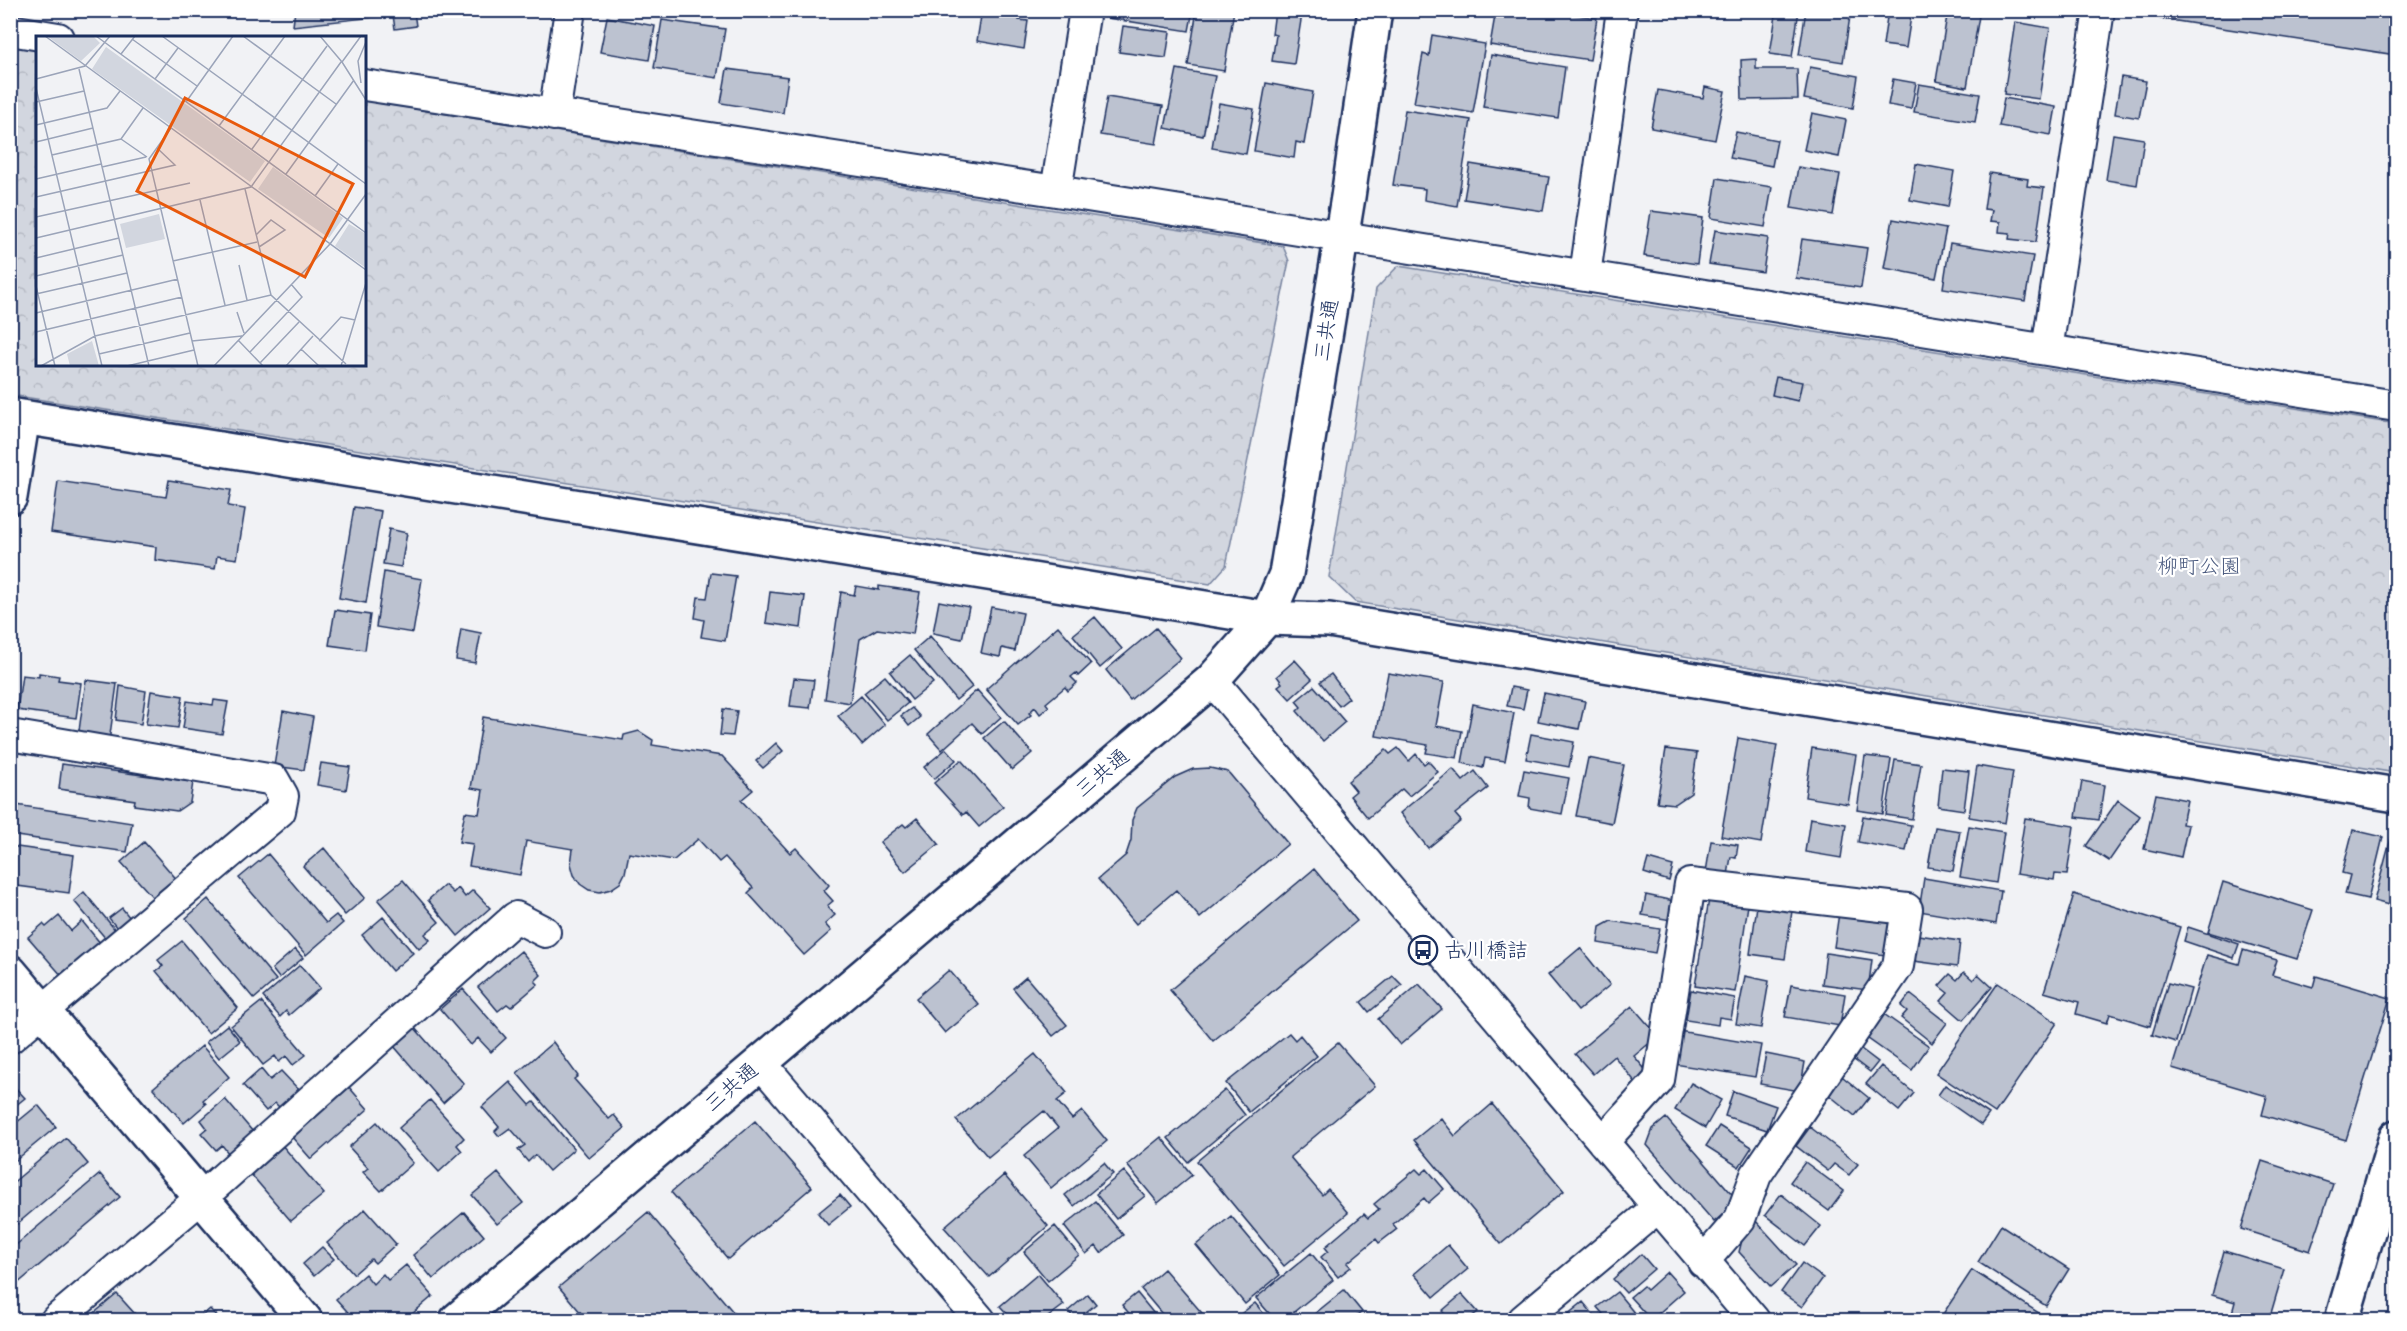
<svg xmlns="http://www.w3.org/2000/svg" width="2407" height="1331" font-family="Pangolin,'Klee One',sans-serif">
<style>
.park{fill:url(#park-crowns);stroke:#76829e;stroke-width:1.5}
.building{fill:#bcc2d0;stroke:#1b2f5e;stroke-width:1.5}
.lines{fill:none;stroke-linecap:round;stroke-linejoin:round}
.street-casing{stroke:#1b2f5e;stroke-width:34}
.secondary-casing{stroke:#1b2f5e;stroke-width:38}
.street{stroke:#fff;stroke-width:30}
.secondary{stroke:#fff;stroke-width:33}
.labels{text-anchor:middle;stroke-width:4.5;stroke-linejoin:round;paint-order:stroke}
.street-label{font-size:21px;fill:#1b2f5e;stroke:#fff}
.park-label{font-size:21px;fill:#49597e;stroke:#fff}
.poi-label{font-size:21px;fill:#1b2f5e;stroke:#fff;text-anchor:start}
.inset-road{fill:none;stroke:#9ba4b9;stroke-width:1.5}
.view{fill:#e8590c;fill-opacity:0.15;stroke:#e8590c;stroke-width:3}
.inset-edge{fill:none;stroke:#1b2f5e;stroke-width:3}
</style>
<defs>
<pattern id="park-crowns" width="20" height="18" patternUnits="userSpaceOnUse" patternTransform="scale(1.5)"><rect width="20" height="18" fill="#d2d6df"/><path d="M2 6a3 3 0 1 1 6 0M12 15a3 3 0 1 1 6 0" fill="none" stroke="#b4b8c2"/></pattern>
</defs>
<rect width="100%" height="100%" fill="#f1f2f5"/>
<filter id="ink" filterUnits="userSpaceOnUse"><feTurbulence type="fractalNoise" baseFrequency=".0167" numOctaves="2"/><feDisplacementMap in="SourceGraphic" scale="12" xChannelSelector="R" yChannelSelector="G"/><feConvolveMatrix kernelMatrix="1 2 1 2 8 2 1 2 1" color-interpolation-filters="sRGB"/></filter>
<g filter="url(#ink)">
<path class="park" d="M10,46L37,50L38,364H364L365,101L1283,246L1289,261L1226,566L1210,584L11,395Z
M1398,266L2396,424V773L1355,602L1329,577L1376,289Z"/>
<path class="building" d="M295,10H425L414,12L416,26L395,29L393,15L293,26Z
M982,10H1021L1019,20L1028,21L1024,49L977,41Z
M1109,10H1193L1189,31L1108,18Z
M1197,10H1234L1224,71L1188,65Z
M1435,10H1476L1475,17Z
M1496,10H1546L1597,18L1590,60L1490,45Z
M1745,10H1799L1792,57L1770,54L1776,15Z
M1806,10H1851L1843,62L1799,55Z
M1888,10H1912L1906,48L1883,45Z
M1948,10H1980L1967,87L1936,81Z
M2138,10H2396V55L2138,15Z
M1275,11L1302,14L1294,64L1272,61L1276,35L1272,34Z
M607,17L655,26L649,60L600,52Z
M662,20L725,29L717,78L654,68Z
M2015,22L2050,28L2039,99L2004,94Z
M1123,26L1170,32L1166,58L1119,52Z
M1432,35L1485,44L1473,113L1414,103L1423,54L1429,56Z
M1491,55L1565,67L1558,118L1483,107Z
M1756,59V69H1797L1798,99L1742,100L1741,60Z
M1810,67L1858,76L1853,108L1804,99Z
M727,69L788,77L783,113L721,103Z
M1177,69L1215,76L1203,136L1165,128Z
M2121,77L2146,81L2139,118L2115,114Z
M1893,79L1916,83L1911,109L1888,105Z
M1266,83L1313,92L1304,144L1296,142L1294,158L1254,151Z
M1919,84L1980,94L1975,122L1914,112Z
M1705,87L1725,91L1715,140L1651,128L1658,90L1703,98Z
M1107,97L1163,106L1156,144L1100,135Z
M2004,98L2056,107L2051,135L1999,126Z
M1219,103L1254,109L1246,154L1212,148Z
M1405,110L1471,120L1457,206L1424,200L1425,189L1393,185Z
M1812,113L1846,120L1839,157L1804,150Z
M1736,132L1777,140L1772,166L1730,158Z
M2113,134L2144,139L2137,185L2106,180Z
M1470,164L1549,177L1543,211L1464,199Z
M1916,164L1954,171L1948,207L1910,200Z
M1798,167L1840,174L1833,215L1791,208Z
M1989,173L2028,179L2027,186L2044,188L2036,242L2009,239L2010,233L1999,232L2000,222L1990,221L1992,210L1984,209Z
M1717,178L1772,187L1765,227L1711,218Z
M1651,211L1703,218L1697,264L1644,256Z
M1893,219L1946,229L1936,278L1884,268Z
M1715,230L1768,238L1763,272L1709,264Z
M1802,239L1867,248L1861,288L1796,278Z
M1950,243L2033,256L2025,301L1943,288Z
M1776,377L1802,382L1798,401L1772,395Z
M169,480L231,490L228,506L245,509L237,559L217,556L215,569L155,560L156,547L51,532L58,481L166,497Z
M354,507L381,511L366,603L339,598Z
M389,529L407,533L401,567L383,564Z
M384,572L422,579L413,633L376,627Z
M711,573L736,576L725,641L701,637L704,620L695,618L698,597L707,598Z
M856,586L879,590V586L920,592L913,634L877,629L860,639L850,703L825,699L841,592L854,595Z
M770,592L805,596L801,628L766,623Z
M939,601L969,607L962,639L933,633Z
M991,607L1023,613L1015,651L1002,648L1000,657L981,653Z
M335,610L370,615L365,650L329,645Z
M1095,617L1122,649L1100,668L1073,635Z
M1058,626L1091,664L1078,676L1076,673L1071,677L1077,683L1068,691L1065,687L1046,703L1049,707L1040,714L1035,707L1029,713L1031,715L1018,725L986,689Z
M1156,628L1181,658L1130,700L1106,670Z
M461,629L481,633L475,663L456,660Z
M930,636L972,687L956,700L914,650Z
M910,655L933,683L912,700L890,672Z
M1295,660L1312,679L1290,699L1278,686L1282,683L1277,676Z
M39,673L59,676L58,680L81,683L76,718L17,710L22,675L39,677Z
M1388,673L1444,682L1436,726L1462,731L1457,758L1426,753L1428,745L1376,736Z
M1331,674L1349,698L1339,706L1320,682Z
M885,676L908,703L887,720L864,693Z
M794,678L814,680L810,708L790,706Z
M86,680L117,684L109,742L78,738Z
M120,686L146,691L141,724L116,720Z
M1314,686L1345,722L1323,741L1297,711L1301,707L1296,701Z
M1511,687L1527,690L1523,709L1507,706Z
M977,690L1001,717L982,734L972,723L942,750L928,734Z
M151,691L183,696L178,728L146,724Z
M1544,693L1585,701L1579,729L1538,721Z
M861,696L885,725L862,745L838,716Z
M214,700L228,702L222,734L183,728L187,701L213,705Z
M1473,704L1514,713L1505,761L1485,758L1483,768L1462,763Z
M912,708L920,717L909,726L901,716Z
M723,709L737,711L733,736L720,735Z
M283,711L313,717L304,770L274,766Z
M483,717L623,740L624,735L639,731L653,740L652,745L722,756L753,790L741,800L790,853L796,848L829,885L824,891L833,901L827,906L835,915L825,924L831,931L804,955L748,893L753,888L725,857L719,862L698,839L674,860L629,853L625,873L620,883L611,889L600,892L589,890L580,884L574,875L571,864L573,849L526,841L520,875L469,866L473,844L459,842L465,812L479,814L483,790L471,788Z
M1004,721L1032,753L1012,770L984,738Z
M1531,734L1574,742L1569,767L1526,759Z
M1738,738L1777,745L1761,843L1721,836Z
M776,743L783,751L763,768L756,761Z
M1398,748L1409,761L1416,754L1424,764L1428,761L1438,772L1409,796L1402,789L1368,818L1350,796L1356,791L1348,781L1386,750L1390,754Z
M1812,748L1856,755L1848,804L1805,797Z
M946,749L956,760L934,779L924,767Z
M1666,749L1697,753L1691,793L1675,804L1657,802Z
M1865,756L1891,759L1883,814L1857,810Z
M1588,758L1624,765L1612,823L1576,816Z
M961,760L1003,807L979,827L966,812L963,815L934,783Z
M1895,760L1921,764L1912,819L1886,815Z
M321,763L350,767L346,790L317,785Z
M62,764L193,782L190,802L177,811L134,805L135,800L59,789Z
M1977,766L2013,772L2005,823L1969,817Z
M1210,768L1228,772L1288,844L1200,918L1176,890L1136,924L1098,879L1126,855L1131,840L1132,820L1137,808L1175,777L1193,769Z
M1942,768L1969,771L1964,810L1938,806Z
M1453,769L1463,781L1475,771L1488,788L1455,814L1461,821L1428,848L1400,813Z
M1524,770L1569,778L1562,814L1529,808L1530,798L1519,796Z
M2082,781L2104,785L2099,820L2076,817Z
M2156,794L2187,800L2182,824L2188,825L2181,857L2144,849Z
M2118,800L2140,816L2109,861L2086,846Z
M10,804L132,823L127,852L10,835Z
M1863,816L1911,825L1906,851L1858,842Z
M917,818L939,844L905,872L880,842L903,824L906,827Z
M1810,818L1846,824L1841,858L1805,852Z
M2025,818L2074,826L2067,875L2055,874L2054,880L2016,874Z
M1969,826L2004,832L1996,883L1960,877Z
M1935,827L1960,831L1953,871L1928,867Z
M2353,830L2383,837L2368,899L2345,894L2350,875L2342,873Z
M2391,838L2396,839V907L2374,901Z
M1711,841L1738,845L1736,858L1731,857L1728,875L1706,872Z
M144,842L180,883L158,903L121,862Z
M10,846L74,855L69,893L10,885Z
M324,848L365,898L345,915L303,866Z
M268,854L326,923L336,915L343,923L306,955L239,878Z
M1648,859L1673,866L1669,881L1644,873Z
M1314,869L1357,921L1213,1041L1170,990Z
M1924,878L2001,891L1996,924L1919,911Z
M403,880L439,922L425,934L430,940L419,949L378,900Z
M2223,882L2313,910L2297,959L2208,932Z
M445,885L453,893L458,888L465,897L473,890L490,908L458,936L428,900Z
M84,892L117,932L107,940L74,901Z
M2074,894L2180,927L2150,1026L2110,1014L2107,1023L2076,1014L2079,1002L2044,992Z
M1646,895L1674,901L1671,920L1642,915Z
M208,899L276,980L254,999L186,918Z
M1709,899L1748,905L1735,992L1695,986Z
M1757,906L1792,911L1785,959L1750,954Z
M122,908L134,923L121,933L109,918Z
M1839,913L1891,921L1885,955L1834,947Z
M59,916L71,931L82,921L101,944L62,976L28,937L43,924L46,927Z
M383,917L413,953L392,971L362,935Z
M1611,921L1660,929L1655,953L1598,943L1600,927Z
M2188,927L2239,944L2234,958L2184,941Z
M1918,935L1960,941L1957,967L1914,961Z
M182,941L238,1008L208,1033L156,971L163,966L158,960Z
M1580,948L1610,985L1578,1011L1548,975Z
M295,949L303,958L279,978L272,969Z
M2243,950L2277,960L2272,975L2313,987L2316,976L2390,998L2346,1140L2262,1115L2267,1096L2172,1068L2207,955L2239,964Z
M521,951L541,975L535,981L538,984L511,1007L507,1004L498,1011L478,987Z
M1826,953L1872,960L1868,990L1822,984Z
M300,965L320,988L289,1015L286,1011L280,1017L263,997Z
M949,970L979,1005L945,1033L916,998Z
M1964,972L1973,980L1978,974L1992,987L1963,1020L1941,1001L1948,993L1939,986L1950,974L1957,980Z
M1393,976L1402,985L1369,1012L1361,1002Z
M1745,976L1769,981L1761,1028L1736,1024Z
M1026,977L1067,1025L1053,1036L1013,988Z
M1998,983L2057,1023L1995,1113L1936,1073Z
M2168,983L2191,989L2176,1042L2152,1035Z
M1419,984L1442,1009L1400,1045L1378,1019Z
M1791,985L1845,994L1840,1026L1785,1017Z
M463,989L506,1038L491,1052L478,1038L471,1045L440,1009Z
M1691,990L1735,998L1731,1019L1719,1017L1718,1025L1686,1020Z
M1910,994L1947,1023L1932,1043L1901,1018L1907,1011L1901,1006Z
M261,1002L306,1055L293,1065L286,1056L279,1062L275,1056L263,1065L231,1026Z
M1632,1006L1658,1036L1634,1056L1649,1074L1637,1084L1614,1056L1593,1074L1575,1054Z
M1881,1012L1929,1046L1912,1070L1864,1036Z
M227,1025L240,1041L219,1058L206,1042Z
M414,1027L464,1084L443,1103L393,1045Z
M1679,1031L1761,1045L1755,1077L1674,1064Z
M1289,1033L1295,1040L1300,1035L1317,1056L1249,1112L1226,1083Z
M553,1042L578,1076L574,1079L609,1119L614,1115L625,1128L589,1158L517,1073Z
M1338,1043L1375,1086L1290,1157L1322,1195L1328,1189L1348,1213L1284,1266L1197,1161Z
M202,1046L229,1077L203,1100L206,1104L184,1123L153,1088Z
M1861,1049L1878,1062L1870,1072L1853,1059Z
M1035,1054L1067,1093L1057,1101L1072,1119L1082,1111L1107,1141L1051,1188L1024,1156L1058,1128L1044,1111L988,1157L956,1120Z
M1766,1054L1805,1062L1800,1091L1760,1084Z
M1881,1066L1914,1093L1899,1111L1866,1084Z
M261,1069L270,1080L281,1071L299,1090L280,1108L275,1103L266,1111L243,1085Z
M1838,1073L1869,1098L1855,1116L1824,1091Z
M10,1082L25,1098L10,1110Z
M510,1082L530,1105L534,1102L574,1149L549,1171L535,1155L528,1162L518,1150L525,1145L510,1128L499,1136L495,1131L499,1127L482,1107Z
M1691,1083L1721,1100L1705,1128L1675,1110Z
M1945,1085L1989,1114L1981,1125L1938,1095Z
M348,1086L368,1109L311,1159L291,1136Z
M1225,1090L1245,1115L1188,1162L1168,1138Z
M1733,1091L1776,1106L1767,1130L1725,1116Z
M225,1099L253,1132L228,1153L222,1145L216,1150L201,1133L207,1128L201,1120Z
M430,1100L464,1138L457,1145L462,1151L439,1172L399,1128Z
M1492,1104L1564,1191L1501,1244L1414,1140L1441,1118L1455,1136Z
M38,1105L56,1127L10,1165V1128Z
M1666,1118L1738,1201L1714,1222L1647,1145L1653,1129Z
M755,1121L812,1187L728,1259L671,1192Z
M377,1122L413,1163L381,1191L363,1172L368,1168L349,1147Z
M1719,1126L1752,1147L1739,1167L1706,1146Z
M1810,1127L1858,1164L1849,1175L1834,1164L1828,1171L1796,1146Z
M1161,1137L1192,1175L1158,1203L1127,1165Z
M66,1138L88,1164L10,1230V1185Z
M281,1144L324,1194L291,1221L249,1172Z
M2262,1161L2333,1184L2310,1251L2241,1229Z
M1805,1162L1844,1191L1829,1211L1790,1182Z
M1104,1163L1113,1174L1074,1206L1065,1195Z
M1416,1169L1421,1174L1427,1169L1444,1189L1428,1203L1424,1198L1393,1224L1397,1229L1379,1243L1376,1239L1347,1263L1351,1267L1338,1277L1321,1257L1328,1251L1325,1247L1364,1214L1368,1218L1379,1209L1374,1204Z
M1124,1171L1145,1196L1116,1219L1096,1194Z
M498,1173L523,1203L497,1224L472,1195Z
M100,1174L120,1197L10,1290V1250Z
M1004,1175L1048,1226L989,1277L944,1227Z
M1781,1194L1821,1226L1805,1246L1765,1215Z
M840,1195L850,1207L828,1225L818,1213Z
M1095,1201L1123,1235L1101,1253L1096,1246L1086,1254L1064,1226Z
M365,1209L396,1244L375,1263L371,1259L354,1274L327,1243Z
M464,1212L484,1236L433,1279L413,1255Z
M648,1212L740,1320H587L559,1287Z
M1231,1216L1280,1275L1245,1304L1196,1245Z
M1755,1220L1796,1265L1771,1287L1739,1252L1745,1228Z
M2001,1225L2069,1269L2046,1306L1978,1262Z
M1055,1226L1079,1255L1048,1281L1024,1252Z
M1448,1245L1468,1269L1434,1297L1414,1274Z
M322,1247L334,1259L314,1276L303,1264Z
M2224,1251L2284,1269L2269,1320H2230L2235,1302L2212,1295Z
M1311,1253L1333,1280L1284,1320H1275L1256,1298Z
M1641,1254L1654,1269L1626,1293L1613,1279Z
M1802,1263L1823,1278L1802,1307L1781,1292Z
M406,1265L433,1296L405,1320H355L336,1299L365,1274L373,1284L383,1274L388,1280Z
M1164,1269L1208,1320H1167L1141,1289Z
M1972,1270L2042,1315L2039,1320H1939Z
M1667,1272L1684,1291L1651,1320L1630,1297L1643,1286L1647,1290Z
M1038,1274L1064,1305L1044,1320H1013L1000,1306Z
M1344,1290L1362,1312L1357,1316L1361,1320H1307Z
M1617,1292L1640,1320H1608L1597,1307Z
M1137,1293L1159,1320H1130L1133,1318L1122,1305Z
M117,1294L135,1314L127,1320H86Z
M1088,1294L1096,1304L1076,1320L1068,1311Z
M1462,1294L1478,1312L1467,1320H1450L1442,1311Z
M1583,1302L1598,1320H1561Z
M1255,1303L1269,1320H1233Z
M210,1309L220,1320H197Z"/>
<g class="lines">
<g class="street-casing">
<path id="street" d="M10,30L58,38
M364,85L1056,191L2396,406
M554,115L570,10
M1056,191L1085,10
M1585,275L1622,10
M2047,350L2099,10
M1212,680L1754,1320
M10,735L274,780L283,796L280,811L10,1038
M760,1062L980,1320
M1603,1142L1659,1080L1690,884L1907,909L1898,966L1756,1175L1740,1219L1703,1262
M56,1320L201,1198L516,917L545,932
M1523,1320L1657,1208"/>
</g>
<g class="secondary-casing">
<path id="secondary" d="M10,415L1267,618L1329,620L2396,795
M10,497L23,417
M10,972L305,1320
M457,1320L1212,680L1267,618L1286,574L1348,197L1375,10
M2342,1320L2396,1137"/>
</g>
<use href="#street" class="street"/>
<use href="#secondary" class="secondary"/>
</g>
</g>
<defs>
<g id="bus-ring" transform="scale(1.5)"><circle r="9.5" fill="#fff" stroke="#1b2f5e" stroke-width="1.5"/><path d="M-5-6H5V4H4V6H2V4H-2V6H-4V4H-5ZM-3.5-4V0h7V-4ZM-3.5 1.2v1.5H-2V1.2ZM2 1.2v1.5H3.5V1.2Z" fill="#1b2f5e"/></g>
</defs>
<g fill-rule="evenodd">
<use href="#bus-ring" x="1423" y="950"/>
</g>
<g class="labels">
<g class="street-label">
<text transform="translate(1326 330) rotate(-81)" y="7">三共通</text>
<text transform="translate(1102 773) rotate(-40)" y="7">三共通</text>
<text transform="translate(731 1087) rotate(-41)" y="7">三共通</text>
</g>
<g class="park-label">
<text x="2199" y="573">柳町公園</text>
</g>
<g class="poi-label">
<text x="1444" y="957">古川橋詰</text>
</g>
</g>
<g transform="translate(36 36)">
<rect width="330" height="330" fill="#f1f2f5"/>
<path d="M11,0H57L64,7L45,25ZM70,11L229,125L214,146L56,33ZM237,131L307,182L293,202L222,153ZM313,188L330,198V232L299,210ZM56,305L63,330H34L31,318Z" fill="#d2d6df"/>
<path d="M123,178L129,203L90,212L84,188Z" fill="#d2d6df"/>
<path class="inset-road" d="M9,0L330,234M60,0L330,197M126,0L330,148M207,0L300,68M284,0L306,26M325,0L306,26L330,64M96,3L161,50M85,18L99,0M43,33L113,330M0,43L49,30L74,0M119,43L142,12M325,47L322,25L330,6M0,52L66,330M0,66L48,55M150,66L197,0M0,89L71,72L84,55M183,90L249,0M135,92L113,123L162,330M85,103L111,121M0,106L57,92M216,113L291,10M16,119L85,103L107,72M66,131L110,121M250,138L318,44M0,143L65,128M209,153L235,259L310,328M279,160L302,128M0,161L139,129L121,112M164,164L189,269M0,181L154,147M220,199L235,184L249,194L223,211M0,202L215,151L305,26M0,222L83,202M137,225L221,206M203,229L211,264M0,240L87,219M0,250L19,330M0,258L91,237M201,276L208,297M0,277L142,243M0,296L146,261M202,304L227,330M156,305L206,300M283,305L305,281L319,284M265,313L283,330M214,316L266,261L255,248M63,318L154,297M224,327L263,286M5,330L59,300L235,259M91,330L158,314M178,330L294,208L330,158M250,330L277,300M305,330L330,247"/>
<path class="view" d="M149,62L317,148L269,241L101,155Z"/>
<rect width="330" height="330" class="inset-edge"/>
</g>
<rect width="2407" height="1331" fill="none" stroke="#fff" stroke-width="36"/>
<rect x="18" y="18" width="2371" height="1295" fill="none" stroke="#1b2f5e" stroke-width="2" filter="url(#ink)"/>
</svg>
